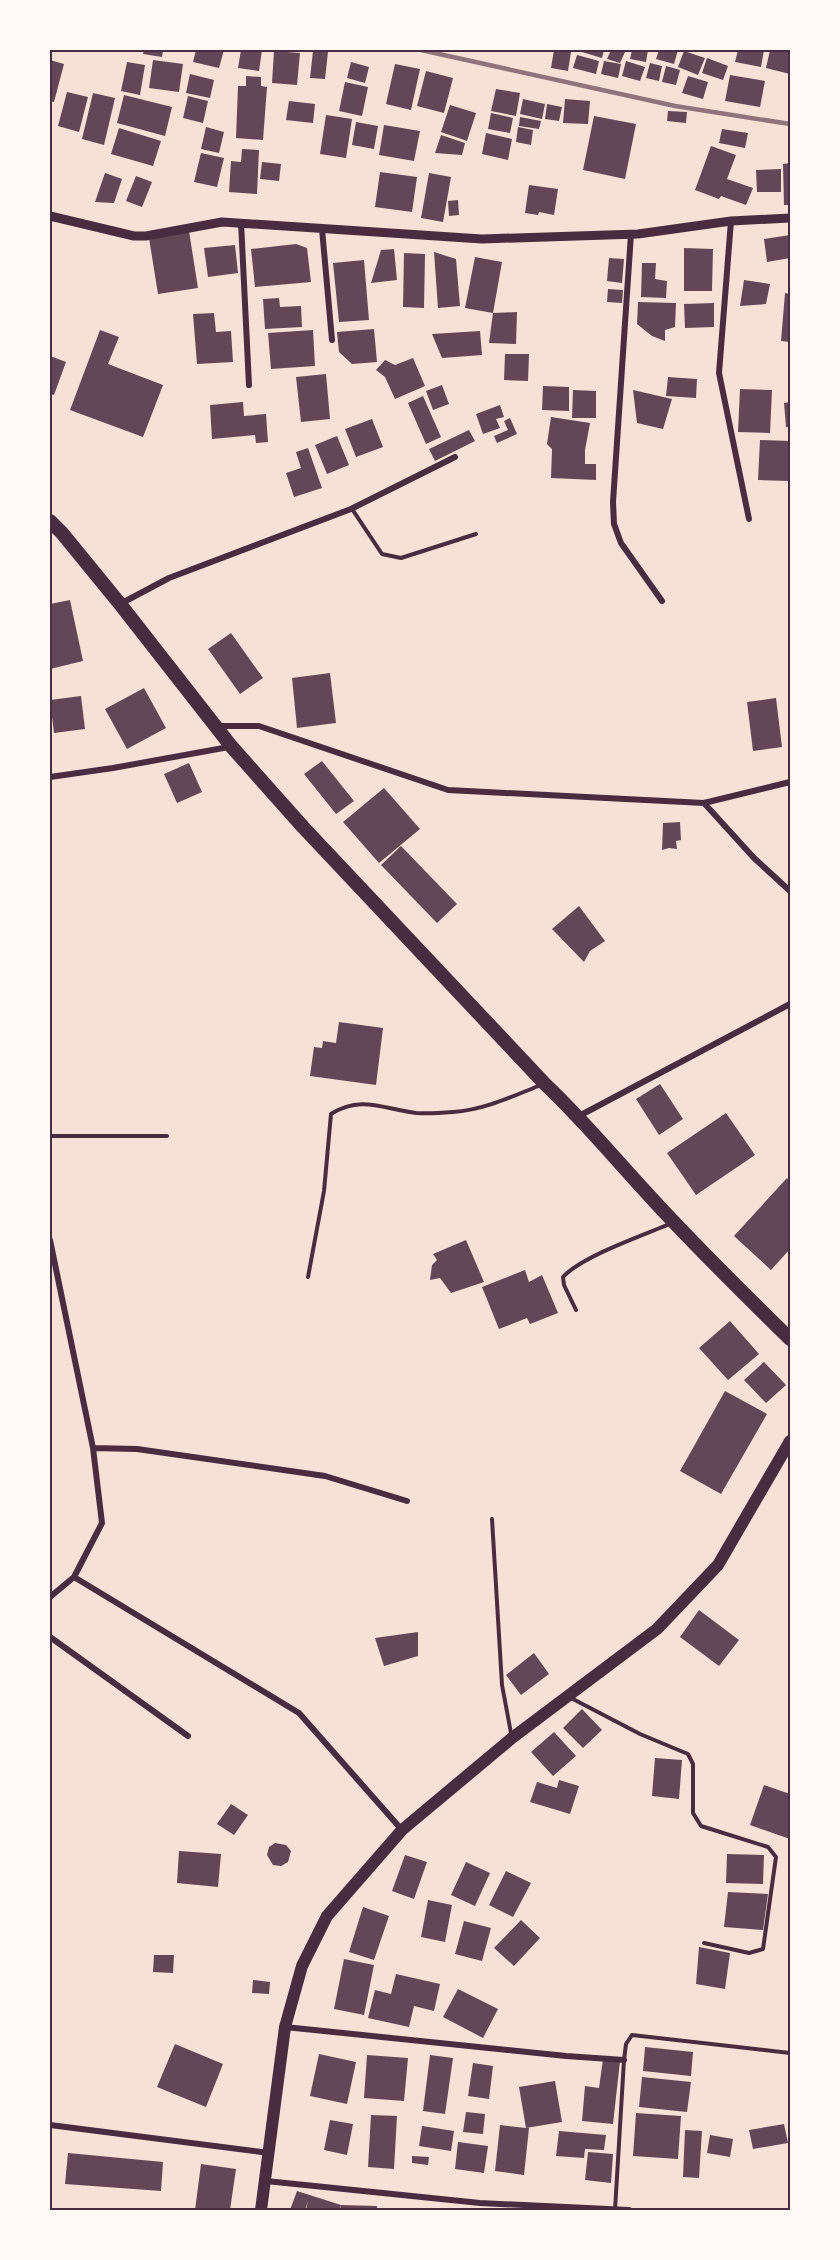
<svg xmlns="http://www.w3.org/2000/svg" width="840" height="2260" font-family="'DejaVu Sans',sans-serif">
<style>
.building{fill:#644757}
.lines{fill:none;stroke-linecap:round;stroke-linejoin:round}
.service{stroke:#4a2c40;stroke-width:4}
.minor{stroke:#4a2c40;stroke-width:6}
.tertiary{stroke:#4a2c40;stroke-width:9}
.primary{stroke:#4a2c40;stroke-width:12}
.trunk{stroke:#4a2c40;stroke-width:14}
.rail{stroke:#8f747c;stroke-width:4.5}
.neatline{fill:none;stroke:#4a2c40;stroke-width:2}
</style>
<rect width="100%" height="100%" fill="#f7e1d7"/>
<path class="building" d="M144,50H163L162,57L143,54Z
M196,50H224L219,68L193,62Z
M241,50H262L259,71L238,68Z
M554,50L571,52L568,71L551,68Z
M575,50H604L602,58Z
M611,50H626L620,63L607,59Z
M632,50H648L646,62L630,59Z
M659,50H678L674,64L656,59Z
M738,50H764L761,67L735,62Z
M770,50H790V74L766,68Z
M274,51L300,53L297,85L272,83Z
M313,51L328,52L325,79L310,78Z
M684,51L705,58L698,75L678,67Z
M577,55L599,61L596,74L573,68Z
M707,58L728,66L723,80L702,73Z
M50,60L64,64L54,102L50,101Z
M153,60L183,64L179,92L149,88Z
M604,61L621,64L618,78L601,74Z
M626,61L645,67L640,81L622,76Z
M127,62L145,65L140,95L121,91Z
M351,62L369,67L365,83L347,78Z
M650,63L662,66L659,81L646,78Z
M395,64L420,69L411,110L386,104Z
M666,66L680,70L676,85L662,82Z
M426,71L453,78L444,113L417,106Z
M190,74L214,80L210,98L186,93Z
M730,75L765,81L760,107L725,101Z
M246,76L261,77V86L267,87L263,140L236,138L238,86H246Z
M688,76L708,82L703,99L682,93Z
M345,82L368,87L362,116L339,111Z
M496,89L520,93L516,116L491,111Z
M67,92L88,97L79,132L58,126Z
M93,93L115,98L104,145L82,139Z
M124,95L172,107L165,136L117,123Z
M188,96L208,101L203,123L183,118Z
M523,99L545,104L542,119L520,114Z
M565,99L590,101L588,124L563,123Z
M289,101L315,104L313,123L286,120Z
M547,104L562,107L559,121L545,119Z
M450,105L476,113L467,141L441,132Z
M668,111L687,112L686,123L667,121Z
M491,113L513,118L510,133L488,129Z
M326,115L352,119L346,158L320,154Z
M594,116L636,124L625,179L583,170Z
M520,117L541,121L539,129L519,126Z
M356,122L378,126L374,149L352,145Z
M384,125L420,131L414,161L379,155Z
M206,127L224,132L219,153L201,149Z
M518,127L533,130L531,145L516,142Z
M119,128L161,141L153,166L111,154Z
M722,129L748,133L745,148L719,143Z
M486,133L512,139L508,160L482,154Z
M441,135L465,143L462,155L435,153Z
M711,146L736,155L727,179L753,188L746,205L721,196L719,199L695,190Z
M242,149L259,150L257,194L229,192L231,161L241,162Z
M201,153L224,158L217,187L194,182Z
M262,162L281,164L279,181L260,179Z
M790,163V205H784L783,164Z
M781,169V192H757L756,170Z
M380,172L417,177L412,212L375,207Z
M105,173L122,179L114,203L95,202Z
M429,173L451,177L443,222L421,218Z
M136,176L152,182L142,207L126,201Z
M529,185L558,189L554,215L539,212L538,215L525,213Z
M458,200L459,215L449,216L448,201Z
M189,231L198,288L158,294L149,238Z
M790,235V258L767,262L764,239Z
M296,244L307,248L311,282L255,287L251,249Z
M235,245L238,273L208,277L204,248Z
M684,248L713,249L712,291H684Z
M394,249L397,280L371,283L381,250Z
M434,252L456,259L460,306L438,308Z
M404,253L425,254L424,308L403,307Z
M475,257L502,262L493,313L465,308Z
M609,258L624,259L622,283L607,281Z
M364,260L369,320L339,322L333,263Z
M642,263H656L655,279L667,281L666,298L641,297Z
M744,280L770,284L766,304L740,306Z
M608,289L623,290L622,303L607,302Z
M785,293L790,294V342L781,341Z
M279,298L280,307L301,306L302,327L265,329L263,299Z
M638,302L676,303L675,327L665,330V341L652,336L637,324Z
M714,303V327L685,328L684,304Z
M517,312L516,344L489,343L493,313Z
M214,313L216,332L231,331L233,362L197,364L193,314Z
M374,329L377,362L352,364L339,352L337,332Z
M100,330L119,337L108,364L163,385L143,437L70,410Z
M313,330L315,366L271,369L268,333Z
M480,331L482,355L442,358L432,334Z
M505,354H529L528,381L504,380Z
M50,356L66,362L54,395L50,394Z
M413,358L425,386L395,399L385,377L376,370L385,360L395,365Z
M326,374L330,419L301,422L296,377Z
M668,377L697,379L696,398L666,396Z
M442,385L449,404L433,410L426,391Z
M543,386L569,387V411L542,410Z
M740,389L772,390L770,433L738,432Z
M573,390L596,391V418H572Z
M633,390L672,399L663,429L637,423Z
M423,396L441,437L426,444L408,403Z
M243,402L244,416L266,414L268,442L256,443L255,435L212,439L210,405Z
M790,402V427H786L784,403Z
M500,405L504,417L496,419L500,428L483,434L476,414Z
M551,417L590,423L585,450V464H596V480L551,478L552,449L547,444Z
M510,418L517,434L497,443L494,436L508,430L504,421Z
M372,419L383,447L356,457L345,429Z
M469,430L475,441L435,461L429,449Z
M337,436L349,465L327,474L315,445Z
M760,440L790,441V481L758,480Z
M308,448L322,488L294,497L286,473L301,468L296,452Z
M70,600L83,661L50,669V604Z
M231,633L263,678L240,694L208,649Z
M330,673L336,723L297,728L292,678Z
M144,688L166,728L127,749L105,709Z
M81,696L85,729L54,733L50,700Z
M776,698L782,747L753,751L747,702Z
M322,761L354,801L336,814L304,774Z
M189,763L202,792L177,803L164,774Z
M384,788L420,829L379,863L343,822Z
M680,822L681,840L676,841L677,849L669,848L662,850L663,823Z
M401,846L457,904L437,923L381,865Z
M579,906L605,941L590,951L584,962L552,929Z
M339,1022L383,1028L376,1085L310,1076L314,1047L322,1048L323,1041L336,1043Z
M660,1084L683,1119L659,1135L636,1099Z
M726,1113L755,1155L696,1195L667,1153Z
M787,1178L790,1182V1249L771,1270L734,1236Z
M466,1240L484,1282L451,1293L440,1278L430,1280L432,1265L437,1260L433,1254Z
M525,1270L529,1282L542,1275L558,1313L530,1324L527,1318L499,1329L482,1287Z
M730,1321L759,1354L728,1380L699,1348Z
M764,1362L786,1385L766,1403L744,1380Z
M725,1391L767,1414L721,1494L680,1471Z
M699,1610L739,1640L719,1666L680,1637Z
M418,1632V1656L384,1666L375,1638Z
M534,1653L549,1674L521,1695L506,1675Z
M582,1709L602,1730L583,1748L563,1728Z
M554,1732L576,1756L553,1776L531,1752Z
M655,1758L682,1760L679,1799L652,1796Z
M559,1780L579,1786L570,1814L530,1802L537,1782L557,1788Z
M764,1785L790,1794V1839L750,1825Z
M231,1804L248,1815L234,1835L217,1824Z
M275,1843L286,1845L291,1851L288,1862L281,1866L273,1865L267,1855L269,1847Z
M179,1851L221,1854L218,1887L177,1883Z
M727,1854L764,1855L763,1884L726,1883Z
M405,1855L427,1862L414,1899L392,1891Z
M466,1862L490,1873L475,1906L451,1895Z
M506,1871L531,1883L513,1917L489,1905Z
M728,1892L768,1894L763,1930L724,1927Z
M428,1900L452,1905L445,1942L421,1937Z
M363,1907L389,1916L374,1960L349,1952Z
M521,1920L540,1938L514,1966L494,1948Z
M464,1921L491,1928L482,1961L455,1954Z
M699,1947L730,1953L725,1989L696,1984Z
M154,1955H174L173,1973L153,1972Z
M344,1959L374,1965L364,2015L334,2009Z
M396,1974L440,1984L434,2011L414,2006L409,2027L368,2018L375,1990L391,1994Z
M253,1980L270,1982L269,1994L252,1993Z
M458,1989L498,2009L483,2038L443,2017Z
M175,2044L223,2064L206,2107L157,2087Z
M645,2047L693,2052L691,2076L643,2071Z
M319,2054L356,2062L347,2104L310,2096Z
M367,2055L408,2058L404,2101L364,2098Z
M430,2055L453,2058L445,2114L423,2111Z
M603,2059L620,2061L613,2124L582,2121L585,2086L599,2088Z
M473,2063L493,2066L489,2099L468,2096Z
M642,2077L691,2082L687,2112L639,2107Z
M555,2081L562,2122L526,2128H529L524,2175L495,2171L500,2125L526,2128L519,2087Z
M466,2112L485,2114L483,2134L463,2132Z
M636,2113L681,2116L678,2159L633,2156Z
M371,2115L397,2116L394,2169L368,2167Z
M330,2120L353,2124L347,2155L324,2150Z
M784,2124L788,2143L753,2149L749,2130Z
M422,2126L454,2131L451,2151L419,2146Z
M685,2130L702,2131L699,2178L683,2177Z
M559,2131L606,2135L604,2150L585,2149L584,2158L556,2156Z
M710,2135L733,2139L730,2157L707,2153Z
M458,2142L488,2146L484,2173L455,2169Z
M588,2152L613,2154L611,2183L585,2180Z
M68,2153L163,2162L161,2191L65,2184Z
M412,2156L429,2157L428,2165L412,2163Z
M201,2164L236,2169L230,2210H195Z
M297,2191L341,2205L377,2206V2210H340L341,2205L339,2210H306L308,2201L305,2210H290Z"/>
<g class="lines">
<path class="service" d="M352,509L382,554L401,558L476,534
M50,1136H167
M308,1277L324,1191L331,1114C361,1095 383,1109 416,1113C427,1114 441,1113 453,1112C484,1110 513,1096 541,1085
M576,1310L564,1285L563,1277C582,1256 644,1235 672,1223
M492,1519L502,1685L511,1733
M571,1698L640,1734L688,1754L693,1764V1813L701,1826L768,1847L776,1857L763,1949L749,1953L704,1943
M615,2210L624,2060L626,2044L632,2035L790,2053"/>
<path class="minor" d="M731,221L719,373L749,519
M241,222L249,385
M322,229L332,340
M631,234L613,502L614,524L621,543L662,601
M120,604L169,578L351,509L455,457
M217,726H259L448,790L704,803L790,782
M50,777L113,768L229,747
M704,803L754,858L790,891
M579,1116L790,1004
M50,1240L93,1448L102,1523L74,1577L50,1597
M93,1448L137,1449L325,1476L407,1501
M74,1577L299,1713L402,1830
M50,1637L188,1736
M285,2027L566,2056L624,2060
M50,2125L269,2153
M266,2181L480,2203L629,2210"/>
<path class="tertiary" d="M50,216L134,236H146L222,222L482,239L638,234L731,221L790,218"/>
<path class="primary" d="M261,2210L285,2027L302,1966L327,1916L402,1830L512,1738L657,1629L718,1565L790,1441"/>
<path class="trunk" d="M50,521L62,533L120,604L231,746L303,827L545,1084C581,1118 612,1155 645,1191C691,1242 741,1291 790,1339"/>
<path class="rail" d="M421,50L675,106L790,124"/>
</g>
<rect width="840" height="2260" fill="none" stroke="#fffaf5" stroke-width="102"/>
<rect x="51" y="51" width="738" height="2158" class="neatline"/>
</svg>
